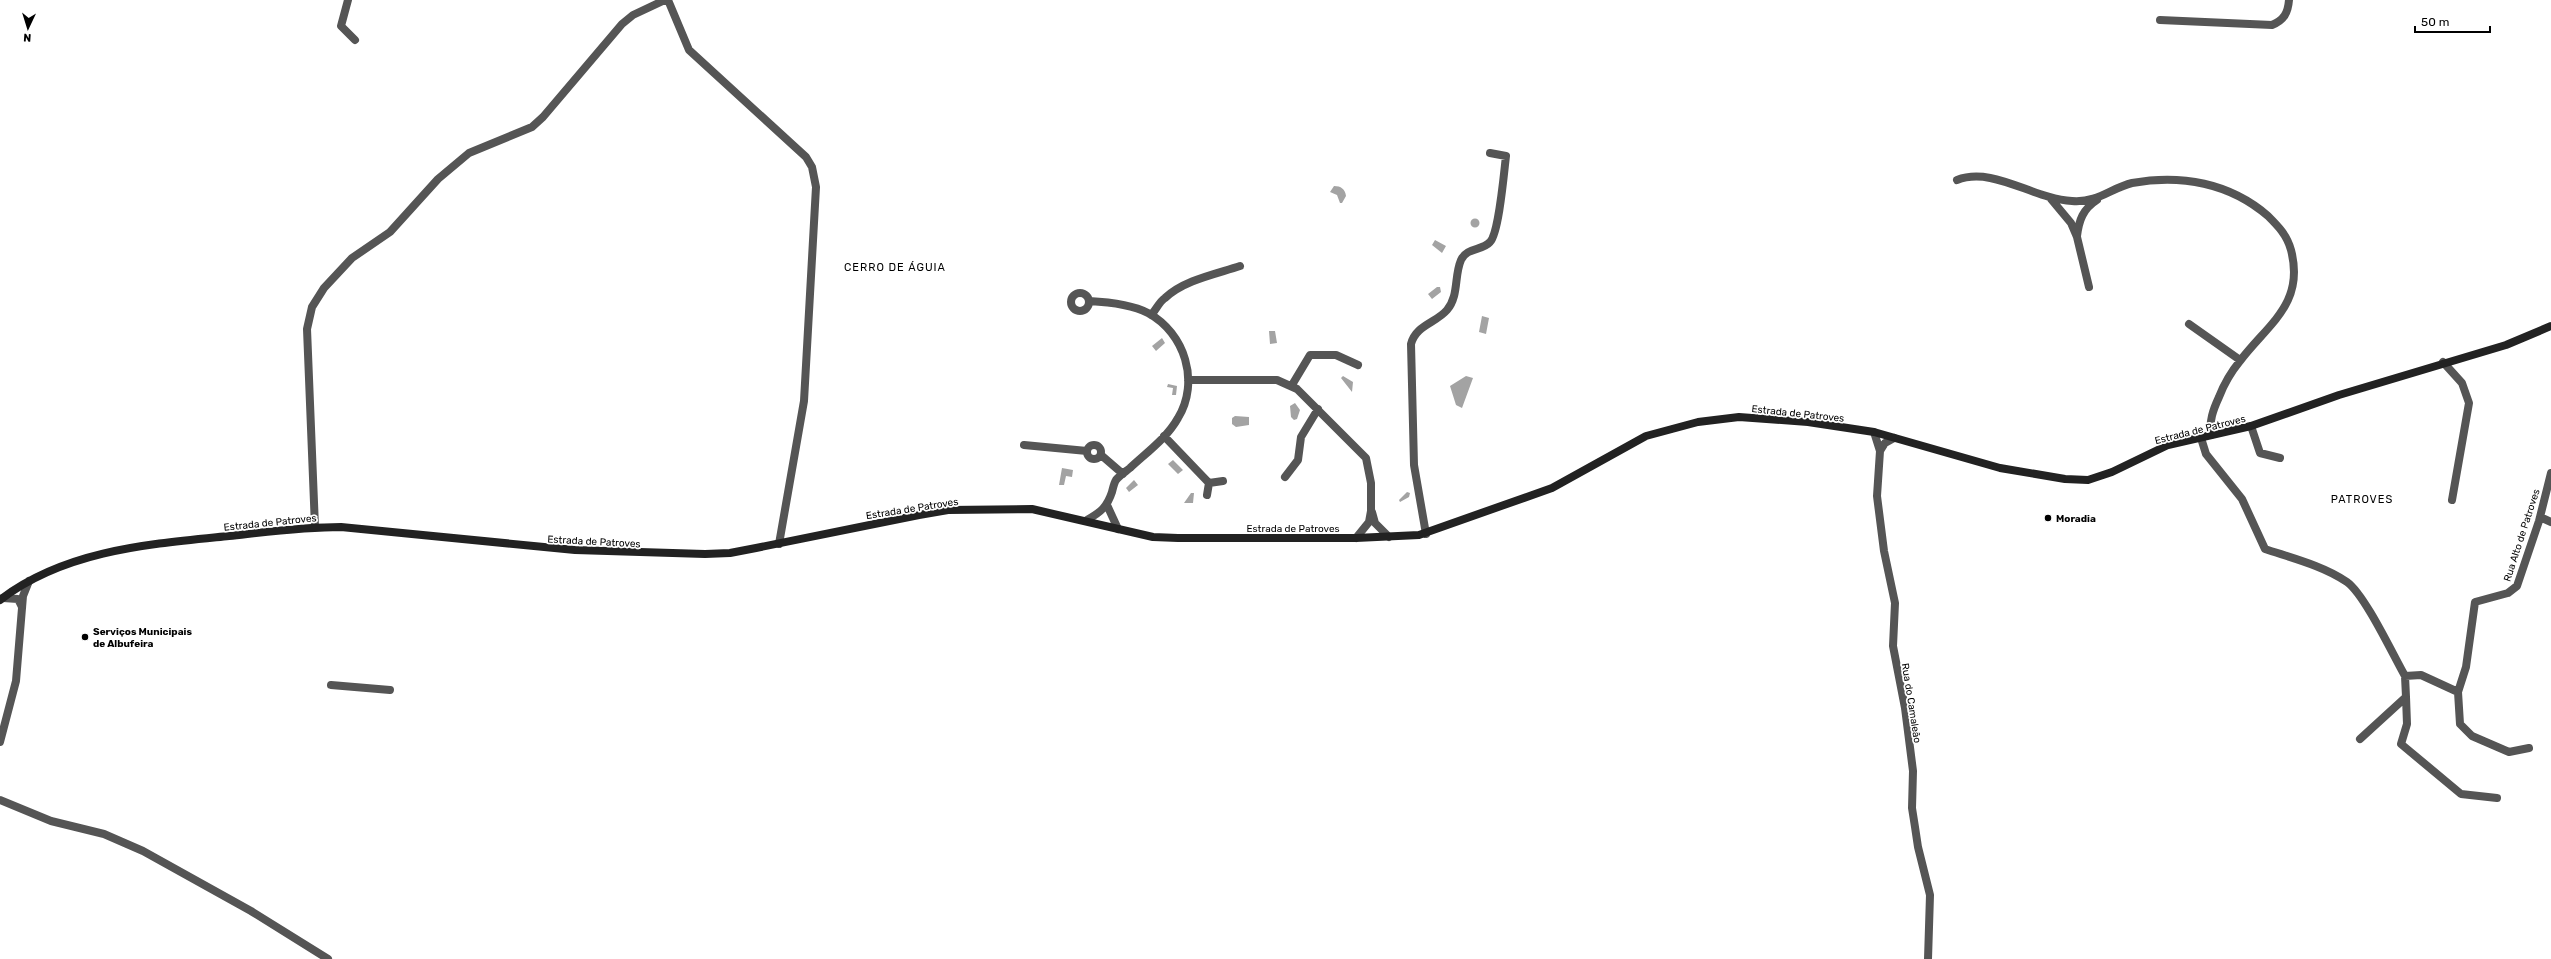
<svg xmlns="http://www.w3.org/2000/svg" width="2551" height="959" font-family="Rubik,sans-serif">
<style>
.water{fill:#a3a3a3}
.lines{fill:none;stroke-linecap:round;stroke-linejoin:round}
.street{stroke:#555;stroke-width:8}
.secondary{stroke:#222;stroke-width:8}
.poi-dot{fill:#000;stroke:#fff;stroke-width:1.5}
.labels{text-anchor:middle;stroke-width:3.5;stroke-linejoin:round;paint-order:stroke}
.street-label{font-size:10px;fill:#000;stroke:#fff}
.poi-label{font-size:10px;font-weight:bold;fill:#000;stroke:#fff;text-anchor:start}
.neighbourhood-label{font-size:11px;letter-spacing:1px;fill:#000;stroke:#fff}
</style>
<rect width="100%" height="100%" fill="#fff"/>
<path class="water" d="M1334,186C1341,186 1345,189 1346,196L1342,203H1340L1337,195L1330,192Z
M1470.5 223a4.5 4.5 0 1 1 9 0a4.5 4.5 0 1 1-9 0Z
M1435,240L1446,246L1442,253L1432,245Z
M1437,287H1440L1441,292L1432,299L1428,294Z
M1482,316L1489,318L1486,334L1479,332Z
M1269,331H1275L1277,343L1270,344Z
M1162,338L1165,343L1156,351L1152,346Z
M1343,376L1353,382L1352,392L1341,378Z
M1466,376L1473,378L1462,408L1456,405L1450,386Z
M1168,384L1177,386L1176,395H1172L1173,388L1167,387Z
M1295,403L1300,410L1297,419L1294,420L1291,417L1290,406Z
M1235,416L1249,417V425L1236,427L1232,424V418Z
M1173,460L1183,470L1178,474L1168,464Z
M1062,468L1073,470L1072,477L1066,476L1064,485H1059Z
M1134,480L1138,485L1129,492L1126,488Z
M1407,492L1410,493L1409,497L1400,502L1399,500Z
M1191,493H1194L1193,503H1184Z"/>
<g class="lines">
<path class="street" d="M348,0L341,26L355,40
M668,0L689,50L806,157L812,167L816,187L804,401L779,544
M2160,20L2272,25C2284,20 2288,13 2289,0
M1957,180C1993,166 2033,199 2072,201C2098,203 2111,188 2132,183C2181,174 2230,183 2268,216C2278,226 2287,235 2291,250C2305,304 2268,324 2240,361C2231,372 2224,384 2219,397C2213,410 2209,421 2211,435
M2051,199L2071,223L2077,237L2089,287
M2077,236C2079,220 2083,209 2097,200
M1071 302a9 9 0 1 1 18 0a9 9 0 1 1-18 0Z
M1151,315C1156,310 1159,302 1165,298C1184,280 1216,274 1240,266
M2189,324L2240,360
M2443,362L2462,383L2469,403L2452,500
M1188,380H1277L1297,389L1366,458L1371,483V511L1369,522L1356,538
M1292,385L1310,355H1336L1358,365
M2251,426L2260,453L2280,458
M1874,432L1880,451
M1164,436L1209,483L1207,495
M1894,438L1885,443L1880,451L1877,496L1884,551L1895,603L1893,646L1905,708L1913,771L1912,808L1915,827L1918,847L1930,895L1928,959
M2201,438L2206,454L2242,499L2265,549C2292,558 2324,566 2347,582C2365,595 2393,655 2405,676L2421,675L2458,692L2466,667L2475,602L2508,593L2517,586L2539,521L2551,473
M1024,445L1087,451
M1087 452a7 7 0 1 1 14 0a7 7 0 1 1-14 0Z
M1101,455L1123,474
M1285,477L1298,460L1301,437L1318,409
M1209,483L1223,481
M1107,505L1118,529
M1372,512L1375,523L1389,537
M2540,517L2551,522
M1087,520C1101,512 1107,507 1112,492C1113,488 1114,483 1116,480C1119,476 1125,472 1130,468C1146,453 1167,438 1178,418C1200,382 1185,333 1148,313C1131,304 1108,302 1089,301
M315,527L307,329L312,307L324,288L352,258L390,232L438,179L469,153L532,127L543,117L622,24L633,15L665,0
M1426,534L1414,465L1411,344C1416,325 1436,323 1447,310C1459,296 1454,276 1461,260C1467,247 1482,251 1490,242C1499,233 1504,172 1506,156L1490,153
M3,598L18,599L22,607
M331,685L390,690
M2458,692L2460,724L2472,736L2509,752L2529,748
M2406,697L2407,724L2401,744L2461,794L2497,798
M2360,739L2406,697L2405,676
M0,742L16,681L23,596L29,581
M0,800L51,821L104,834L143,851L251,911L328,959"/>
<path class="secondary" d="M0,600C65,550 150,544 229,536C266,532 303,527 341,527L575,550L705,554L730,553L756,548L919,515L948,510L1032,509L1153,537L1178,538H1356L1419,535L1552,488L1646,436L1698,422L1739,417L1808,422L1874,432L2000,468L2065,479L2088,480L2112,472L2168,445L2251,426L2339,395L2506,345L2551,326"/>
</g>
<g class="poi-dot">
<circle cx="2048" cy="518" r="4"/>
<circle cx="85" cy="637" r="4"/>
</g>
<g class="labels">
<g class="street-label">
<text transform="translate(1798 413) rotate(6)" y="4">Estrada de Patroves</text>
<text transform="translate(2200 429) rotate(-14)" y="4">Estrada de Patroves</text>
<text transform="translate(912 508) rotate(-9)" y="4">Estrada de Patroves</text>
<text transform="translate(270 522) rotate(-6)" y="4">Estrada de Patroves</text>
<text x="1293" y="532">Estrada de Patroves</text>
<text transform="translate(2521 535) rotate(-72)" y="4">Rua Alto de Patroves</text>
<text transform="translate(594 541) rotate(3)" y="4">Estrada de Patroves</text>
<text transform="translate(1912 703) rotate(81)" y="4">Rua do Camaleão</text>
</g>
<g class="poi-label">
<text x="2056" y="522">Moradia</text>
<text x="93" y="635">Serviços Municipais<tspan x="93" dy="12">de Albufeira</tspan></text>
</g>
<g class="neighbourhood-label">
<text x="895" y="271">CERRO DE ÁGUIA</text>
<text x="2362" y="503">PATROVES</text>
</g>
</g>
<g transform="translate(28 28) rotate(184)" stroke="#ffffff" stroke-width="3" paint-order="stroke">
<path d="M0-3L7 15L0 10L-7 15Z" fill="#000000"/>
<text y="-6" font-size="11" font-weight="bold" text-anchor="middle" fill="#000000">N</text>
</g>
<path d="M2415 26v6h75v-6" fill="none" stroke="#000000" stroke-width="2"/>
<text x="2421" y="26" font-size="12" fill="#000000" stroke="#ffffff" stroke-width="3" paint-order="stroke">50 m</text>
</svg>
